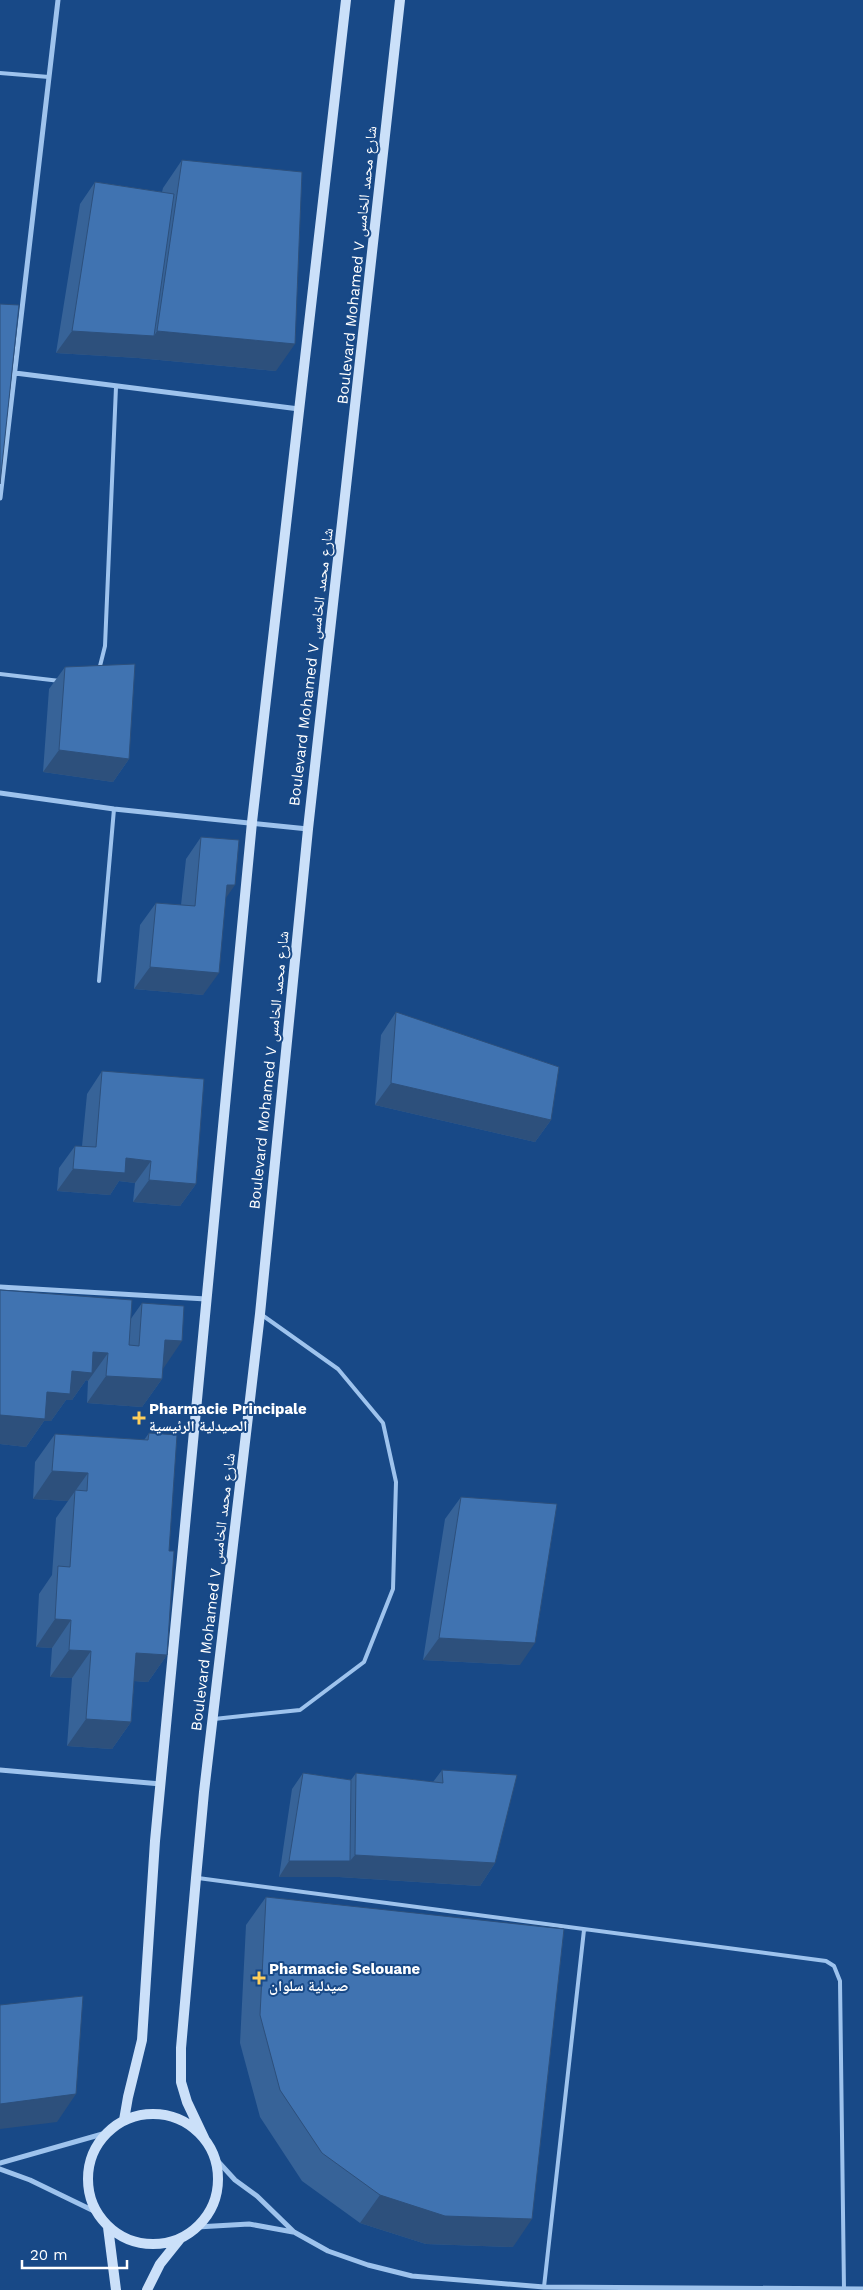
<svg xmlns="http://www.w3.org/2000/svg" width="863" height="2290" font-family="'Work Sans','Noto Naskh Arabic',sans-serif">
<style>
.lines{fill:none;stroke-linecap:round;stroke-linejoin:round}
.lane{stroke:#9ec3ed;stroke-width:4}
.street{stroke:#9ec3ed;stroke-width:5}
.secondary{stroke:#cbe0f9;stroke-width:10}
.wall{fill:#376398}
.shaded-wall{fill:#2d507c}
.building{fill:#4073b1;stroke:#2d507c}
.poi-dot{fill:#ffcf5b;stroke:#184987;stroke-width:2}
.labels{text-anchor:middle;stroke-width:4;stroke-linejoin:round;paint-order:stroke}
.street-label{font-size:15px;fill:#fff;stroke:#184987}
.poi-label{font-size:15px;font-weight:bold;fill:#fff;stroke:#184987;text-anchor:start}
</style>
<rect width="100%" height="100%" fill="#184987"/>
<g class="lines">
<path class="lane" d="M0,73L49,77
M99,670L105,646L116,387
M0,674L60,681
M99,981L114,809
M214,1719L300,1710L364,1662L393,1589L396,1482L383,1423L338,1369L262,1315
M198,1878L826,1961L834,1966L840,1981L844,2289
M544,2287L584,1930"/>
<path class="street" d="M15,373L299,409
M0,498L58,0
M0,793L114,809L308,829
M0,1287L206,1299
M0,1770L161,1784
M214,2157L235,2180L257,2196L294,2232L328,2251L368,2265L412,2276L544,2287L863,2289
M0,2163L106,2133
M0,2169L30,2180L96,2212
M197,2227L249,2224L293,2232"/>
<path class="secondary" d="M88 2179a65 65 0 1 1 130 0a65 65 0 1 1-130 0Z
M124,2120L128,2097L142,2040L155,1841L252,822L346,0
M205,2140L187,2102L181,2082V2048L196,1878L204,1792L260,1314L308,829L400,0
M108,2227L116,2290
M147,2290L160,2264L180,2239"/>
</g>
<path class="wall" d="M182,160L276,371L138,358L56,353L80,204L95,182L162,192L163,188Z
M65,667L129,759L113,782L43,772L49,689Z
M201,837L225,899L203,995L134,989L140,925L156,903L181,905L186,859Z
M396,1012L551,1120L535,1142L375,1105L381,1035Z
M102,1071L196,1184L180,1206L133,1202L135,1183L119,1181L110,1195L57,1191L59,1168L75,1146H82L87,1094Z
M142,1303L162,1369V1379L142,1407L87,1403L88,1381L86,1380L72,1400H66L51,1421H44L26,1447L0,1444L130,1320Z
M149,1433L169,1551L167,1655L148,1682L134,1681L131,1722L112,1749L67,1746L72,1678L50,1677L52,1648L36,1647L39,1594L52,1575L56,1518L68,1501L33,1499L35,1462L55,1434L144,1440Z
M461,1497L520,1665L423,1660L445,1519Z
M442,1770L495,1863L480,1886L339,1877H279L292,1789L303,1773L351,1780L356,1773L433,1782Z
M266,1897L513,2247L426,2244L360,2223L302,2181L260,2117L240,2043L246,1925Z"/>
<path class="shaded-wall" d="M72,331L154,336L157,331L295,344L276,371L138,358L56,353Z
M59,750L129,759L113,782L43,772Z
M227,885H235L219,908Z
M150,967L219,973L203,995L134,989Z
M391,1083L551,1120L535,1142L375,1105Z
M126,1158L151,1161L135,1183L119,1181L110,1195L57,1191L73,1169Z
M149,1180L196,1184L180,1206L133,1202Z
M165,1340L182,1341L163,1369Z
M93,1352L108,1353L88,1381L86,1380L72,1400H66L51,1421H44L26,1447L0,1444V1415L47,1392L72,1371Z
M106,1376L162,1379L142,1407L87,1403Z
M52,1471L88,1473L68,1501L33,1499Z
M55,1619L71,1620L52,1648L36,1647Z
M439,1638L535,1643L520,1665L423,1660Z
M69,1650L91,1651L72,1678L50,1677Z
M136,1653L167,1655L148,1682L116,1680Z
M86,1719L131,1722L112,1749L67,1746Z
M355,1855L495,1863L480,1886L339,1877H279L289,1861H350Z
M76,2094L57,2122L0,2129V2104Z
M380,2195L532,2219L513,2247L426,2244L360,2223Z"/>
<path class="building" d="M182,160L302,172L295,344L157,331Z
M95,182L174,194L154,336L72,331Z
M0,304L19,305L0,484Z
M135,664L129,759L59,750L65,667Z
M201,837L239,840L235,885H227L219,973L150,967L156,903L195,906Z
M396,1012L559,1067L551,1120L391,1083Z
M102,1071L204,1079L196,1184L149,1180L151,1161L126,1158L125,1173L73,1169L75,1146L96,1147Z
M0,1290L132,1300L129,1345L139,1346L142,1303L184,1306L182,1341L165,1340L162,1379L106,1376L108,1353L93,1352L92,1373L72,1371L70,1394L47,1392L45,1419L0,1415Z
M149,1433L177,1435L169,1551H174L167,1655L136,1653L131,1722L86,1719L91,1651L69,1650L71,1620L55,1619L58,1566L70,1567L75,1490L87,1491L88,1473L52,1471L55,1434L148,1440Z
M461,1497L557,1504L535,1643L439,1638Z
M442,1770L517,1775L495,1863L355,1855L356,1773L443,1783Z
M303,1773L351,1780L350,1861H289Z
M266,1897L564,1929L532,2219L445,2216L380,2195L322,2153L280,2090L260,2015Z
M83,1996L76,2094L0,2104V2005Z"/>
<g class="poi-dot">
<path d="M136.5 1410.5h5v5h5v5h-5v5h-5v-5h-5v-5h5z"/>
<path d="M256.5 1970.5h5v5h5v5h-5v5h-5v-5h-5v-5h5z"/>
</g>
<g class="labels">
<g class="street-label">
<text transform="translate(357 265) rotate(-84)" y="5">Boulevard Mohamed V شارع محمد الخامس</text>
<text transform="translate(311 667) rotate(-83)" y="5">Boulevard Mohamed V شارع محمد الخامس</text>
<text transform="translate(269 1070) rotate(-84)" y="5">Boulevard Mohamed V شارع محمد الخامس</text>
<text transform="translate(213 1592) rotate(-83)" y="5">Boulevard Mohamed V شارع محمد الخامس</text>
</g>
<g class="poi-label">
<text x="149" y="1414">Pharmacie Principale<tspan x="149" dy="17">الصيدلية الرئيسية</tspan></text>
<text x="269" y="1974">Pharmacie Selouane<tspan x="269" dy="17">صيدلية سلوان</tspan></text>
</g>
</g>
<path d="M22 2260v8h105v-8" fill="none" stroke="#ffffff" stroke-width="2.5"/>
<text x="30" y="2260" font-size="15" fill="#ffffff" stroke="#184987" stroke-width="4" paint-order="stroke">20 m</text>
</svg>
